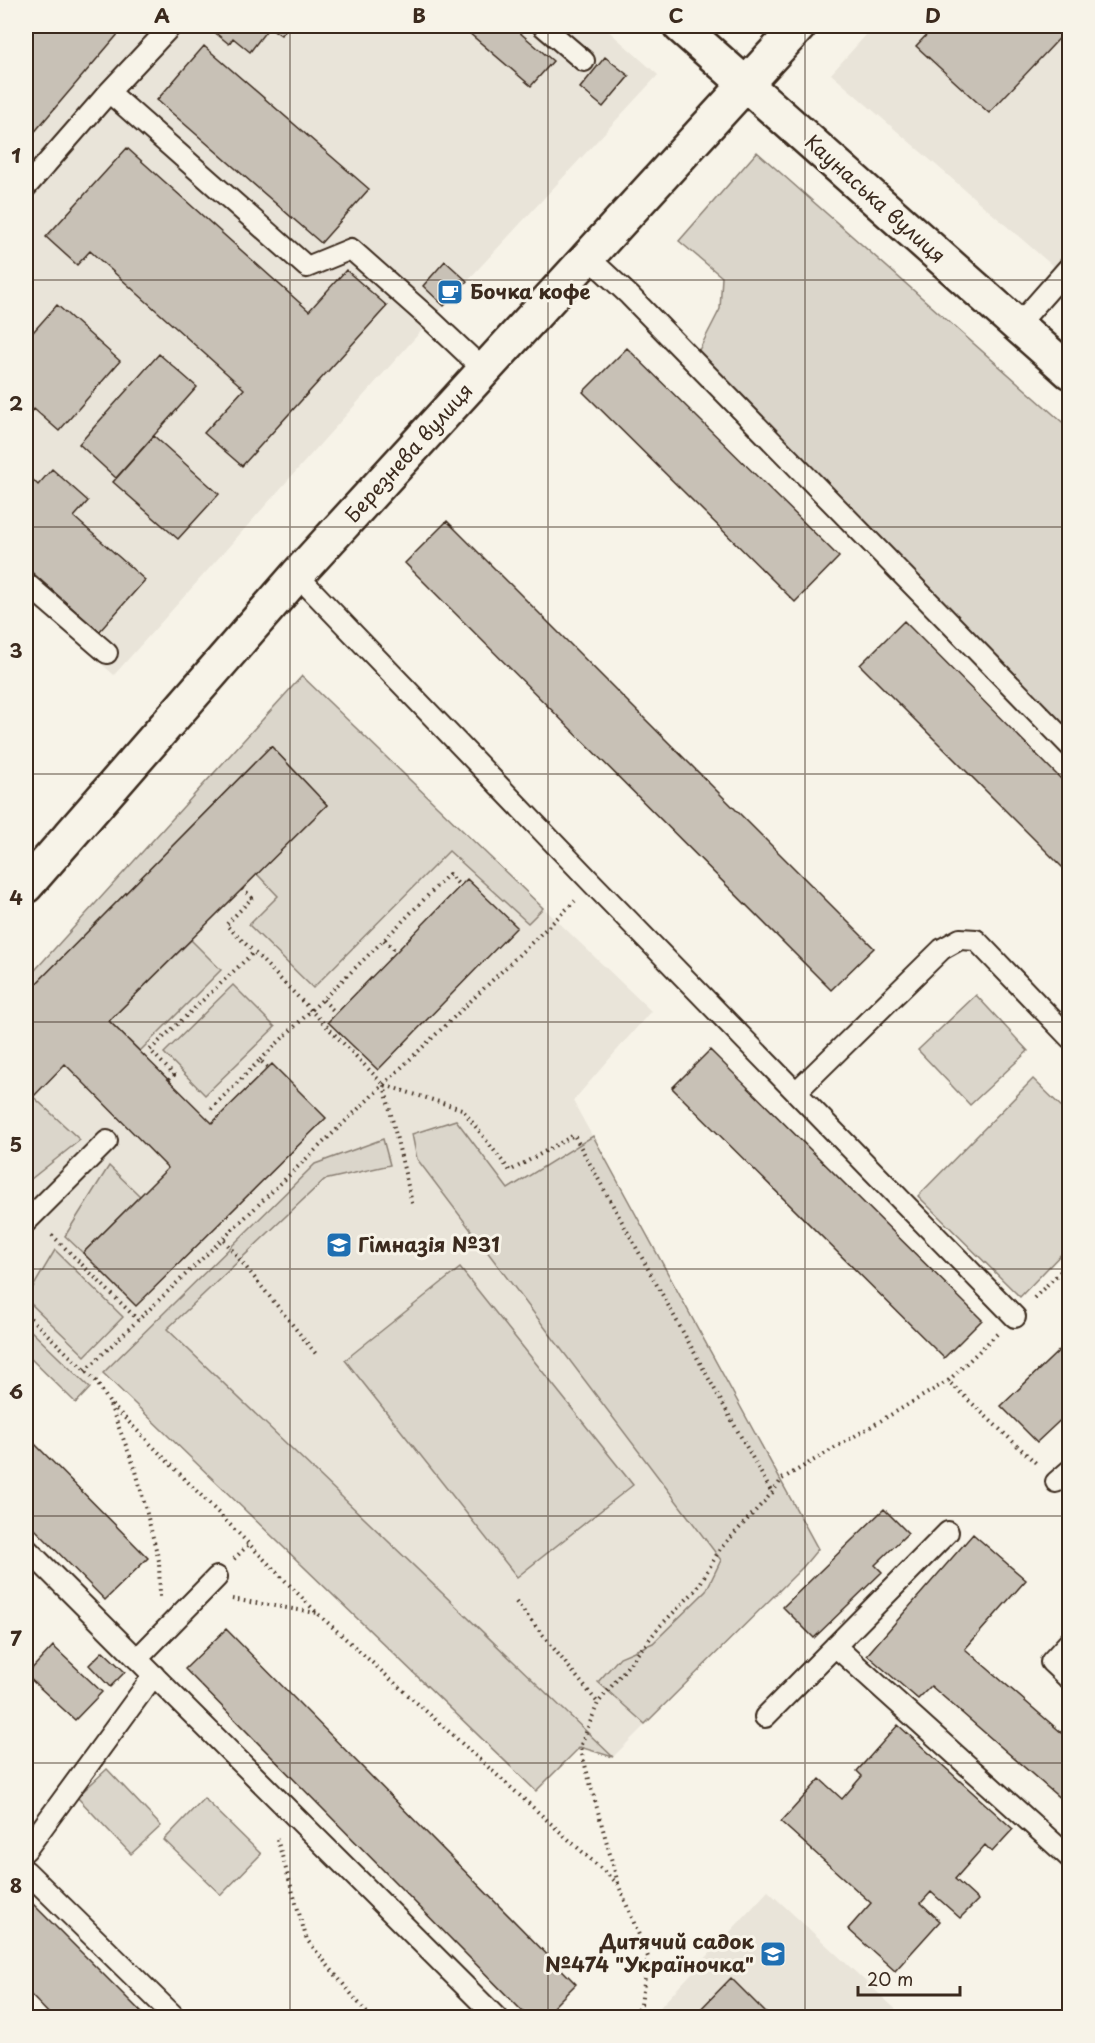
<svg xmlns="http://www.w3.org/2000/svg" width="1095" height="2043" font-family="'Playpen Sans',sans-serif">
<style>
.built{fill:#e9e4d9}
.green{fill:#dbd6cb;stroke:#8b8074;stroke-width:1.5}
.building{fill:#c8c1b6;stroke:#3b2a1e;stroke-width:1.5}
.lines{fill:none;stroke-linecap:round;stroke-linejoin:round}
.service-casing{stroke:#3b2a1e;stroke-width:24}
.minor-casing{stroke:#3b2a1e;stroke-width:38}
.tertiary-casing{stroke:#3b2a1e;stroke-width:38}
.path{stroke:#3b2a1e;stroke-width:4;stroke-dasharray:1.5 4.5;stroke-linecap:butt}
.service{stroke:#f7f3e8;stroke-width:20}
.minor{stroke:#f7f3e8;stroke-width:33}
.tertiary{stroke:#f7f3e8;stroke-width:33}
.grid{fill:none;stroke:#3b2a1e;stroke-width:1.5;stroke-opacity:0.55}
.labels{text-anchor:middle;stroke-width:6;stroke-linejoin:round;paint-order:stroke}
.street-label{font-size:20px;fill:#3b2a1e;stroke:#f7f3e8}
.poi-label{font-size:20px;font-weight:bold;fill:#3b2a1e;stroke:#f7f3e8;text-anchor:start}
.neatline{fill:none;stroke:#3b2a1e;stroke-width:2}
.grid-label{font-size:20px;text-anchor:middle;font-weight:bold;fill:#3b2a1e}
</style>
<rect width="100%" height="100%" fill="#f7f3e8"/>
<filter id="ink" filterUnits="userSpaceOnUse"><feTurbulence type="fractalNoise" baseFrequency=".0167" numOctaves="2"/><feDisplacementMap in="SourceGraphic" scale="12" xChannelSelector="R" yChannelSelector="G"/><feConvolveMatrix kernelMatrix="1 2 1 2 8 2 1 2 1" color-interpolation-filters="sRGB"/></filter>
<g filter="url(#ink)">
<path class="built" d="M26,26H603L658,75L431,320L114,675L26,596Z
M874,26H1069V280L831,74Z
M302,676L651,1011L573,1101L818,1549L803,1567L613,1757L580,1747L536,1791L104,1373L76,1403L26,1354V980Z
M768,1891L904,2017L650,2018Z"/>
<path class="green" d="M757,152L1069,428V735L696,356L720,309L722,277L679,241Z
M302,676L543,908L528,923L449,851L313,988L249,925L278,896L257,874L327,805L271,746L26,994V980Z
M191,940L221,970L140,1051L109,1021Z
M233,985L275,1027L205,1095L164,1053Z
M976,995L1028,1051L970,1105L918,1050Z
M1033,1079L1069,1114V1246L1020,1297L918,1196Z
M26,1090L80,1140L26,1183Z
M456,1120L508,1189L593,1136L818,1549L803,1567L645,1724L598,1682L620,1657L653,1643L706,1591L721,1560L417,1159L412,1134Z
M383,1139L390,1165L324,1180L167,1329L613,1757L580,1747L536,1791L103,1373L315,1164Z
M109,1166L140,1196L83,1253L65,1236Z
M55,1250L123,1317L85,1356L26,1299Z
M460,1268L633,1485L517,1577L345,1360Z
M26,1326L90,1388L76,1403L26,1354Z
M107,1769L161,1826L131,1854L77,1797Z
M204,1798L261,1854L221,1895L164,1840Z"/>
<path class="building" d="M30,26H125L26,142V31Z
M207,26H289L281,35L269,27L250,52L233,38L229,44Z
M461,26H512L553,61L531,86Z
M935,26H1070V27L989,113L916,46Z
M204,46L369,189L321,243L157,100Z
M605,57L629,76L603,107L580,88Z
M127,148L309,311L346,270L387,306L242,466L204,433L244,389L90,251L77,265L46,237Z
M445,261L467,281L444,306L423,286Z
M57,305L120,361L59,431L34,409L26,419V340Z
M627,348L839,557L795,602L583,392Z
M159,354L197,387L116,478L79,444Z
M154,436L219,494L178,539L113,482Z
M52,469L88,501L74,517L145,580L99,632L26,567V473L38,485Z
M447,521L874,948L831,990L405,563Z
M904,621L1070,788L1069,874L860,665Z
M271,746L327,805L109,1021L212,1123L272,1064L326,1118L136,1306L83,1253L168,1168L65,1064L33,1097L26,1090V994Z
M467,879L517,927L378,1070L328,1022Z
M710,1050L982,1320L944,1358L672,1088Z
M1070,1340V1411L1037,1442L1001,1406Z
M26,1435L148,1558L105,1600L26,1520Z
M884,1509L908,1533L875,1565L882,1572L814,1638L783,1607Z
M973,1534L1026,1580L965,1649L1070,1740V1807L931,1686L918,1699L867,1655Z
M26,1598L35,1607L26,1617Z
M226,1629L576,1984L542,2018H529L185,1669Z
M53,1646L102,1692L75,1720L26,1675Z
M103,1651L125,1672L110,1687L89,1665Z
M898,1725L1013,1829L992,1852L985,1845L955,1879L978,1900L960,1918L931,1892L921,1903L940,1921L895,1971L848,1929L871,1903L781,1822L820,1779L842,1799L862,1776L857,1771Z
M26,1897L147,2018H53L26,1990Z
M731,1978L771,2018H692Z"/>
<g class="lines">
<g class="service-casing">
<path id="service" d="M543,26L584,61
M109,92L307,267L351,249L431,320L484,370
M26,187L109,92L171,26
M588,257L629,295L1070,746
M1017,326L1070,266
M297,575L593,884L1015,1317
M26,583L107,653
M796,1092L942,949L960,939L976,940L1070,1038
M26,1222L107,1141
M1056,1482L1070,1470
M26,1548L497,2018
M1070,1641L1051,1662L1070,1680
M835,1646L1070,1858
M137,1659L217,1577
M765,1717L948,1532
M26,1850L154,1675
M26,1871L176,2018"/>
</g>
<g class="minor-casing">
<path id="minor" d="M680,26L1070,372"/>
</g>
<g class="tertiary-casing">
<path id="tertiary" d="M26,886L297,575L799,26"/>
</g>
<path class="path" d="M242,889L252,898L226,925L254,952
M384,940L397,952
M323,1000L336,1013
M260,1060L384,940L449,874L460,886
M169,1080L174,1075L150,1050L254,952L384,1085L462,1109L510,1171L574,1135L772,1493
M384,1085L413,1207
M211,1109L260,1060L268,1068
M52,1235L138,1320
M224,1240L316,1354
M1034,1298L1070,1262
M26,1314L96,1381L109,1402L317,1613L618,1884L648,1957L641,2004L630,2018
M997,1334L948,1381L1038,1465
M85,1371L575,901
M110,1405L136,1471L159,1561L160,1597
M234,1559L249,1544
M232,1599L317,1613
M516,1602L598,1703
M277,1839L307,1940L371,2018
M618,1883L580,1747L598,1703L660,1626L697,1589L720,1549L772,1493L782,1479L948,1381
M26,2011L32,2018
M443,2018L451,2009"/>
<use href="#service" class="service"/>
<use href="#minor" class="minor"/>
<use href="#tertiary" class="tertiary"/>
</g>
</g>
<path class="grid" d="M290,26V2018M548,26V2018M805,26V2018M26,280H1070M26,527H1070M26,774H1070M26,1022H1070M26,1269H1070M26,1516H1070M26,1763H1070"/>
<defs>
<g id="cafe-square" transform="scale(1.35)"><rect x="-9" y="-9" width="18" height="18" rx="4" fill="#1f6fb2" stroke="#f7f3e8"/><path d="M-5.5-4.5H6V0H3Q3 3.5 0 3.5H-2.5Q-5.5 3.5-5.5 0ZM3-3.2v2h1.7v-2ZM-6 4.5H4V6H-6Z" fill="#fff"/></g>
<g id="school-square" transform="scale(1.35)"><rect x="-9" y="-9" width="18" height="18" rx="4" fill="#1f6fb2" stroke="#f7f3e8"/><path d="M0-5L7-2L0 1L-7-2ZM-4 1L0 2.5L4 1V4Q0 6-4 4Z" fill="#fff"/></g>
</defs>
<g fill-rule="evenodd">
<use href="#cafe-square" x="450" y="292"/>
<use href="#school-square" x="339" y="1245"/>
<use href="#school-square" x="773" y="1954"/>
</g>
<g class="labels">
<g class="street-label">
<text transform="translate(875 199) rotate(42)" y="7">Каунаська вулиця</text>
<text transform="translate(409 453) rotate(-48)" y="7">Березнева вулиця</text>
</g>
<g class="poi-label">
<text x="470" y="299">Бочка кофе</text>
<text x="358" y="1252">Гімназія №31</text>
<text x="754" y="1949" text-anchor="end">Дитячий садок<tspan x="754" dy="23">№474 "Україночка"</tspan></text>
</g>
</g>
<rect width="1095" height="2043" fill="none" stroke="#f7f3e8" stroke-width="66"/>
<path d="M858 1986v9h102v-9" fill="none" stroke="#3b2a1e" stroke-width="3"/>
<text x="867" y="1986" font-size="18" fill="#3b2a1e" stroke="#f7f3e8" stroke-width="4.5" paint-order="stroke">20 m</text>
<rect x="33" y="33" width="1029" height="1977" class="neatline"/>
<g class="grid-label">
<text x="162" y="23">A</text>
<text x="419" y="23">B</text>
<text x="676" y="23">C</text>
<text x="933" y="23">D</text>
<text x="16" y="163">1</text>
<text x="16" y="411">2</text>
<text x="16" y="658">3</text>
<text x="16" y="905">4</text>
<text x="16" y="1152">5</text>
<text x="16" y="1399">6</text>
<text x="16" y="1646">7</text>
<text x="16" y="1893">8</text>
</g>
</svg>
